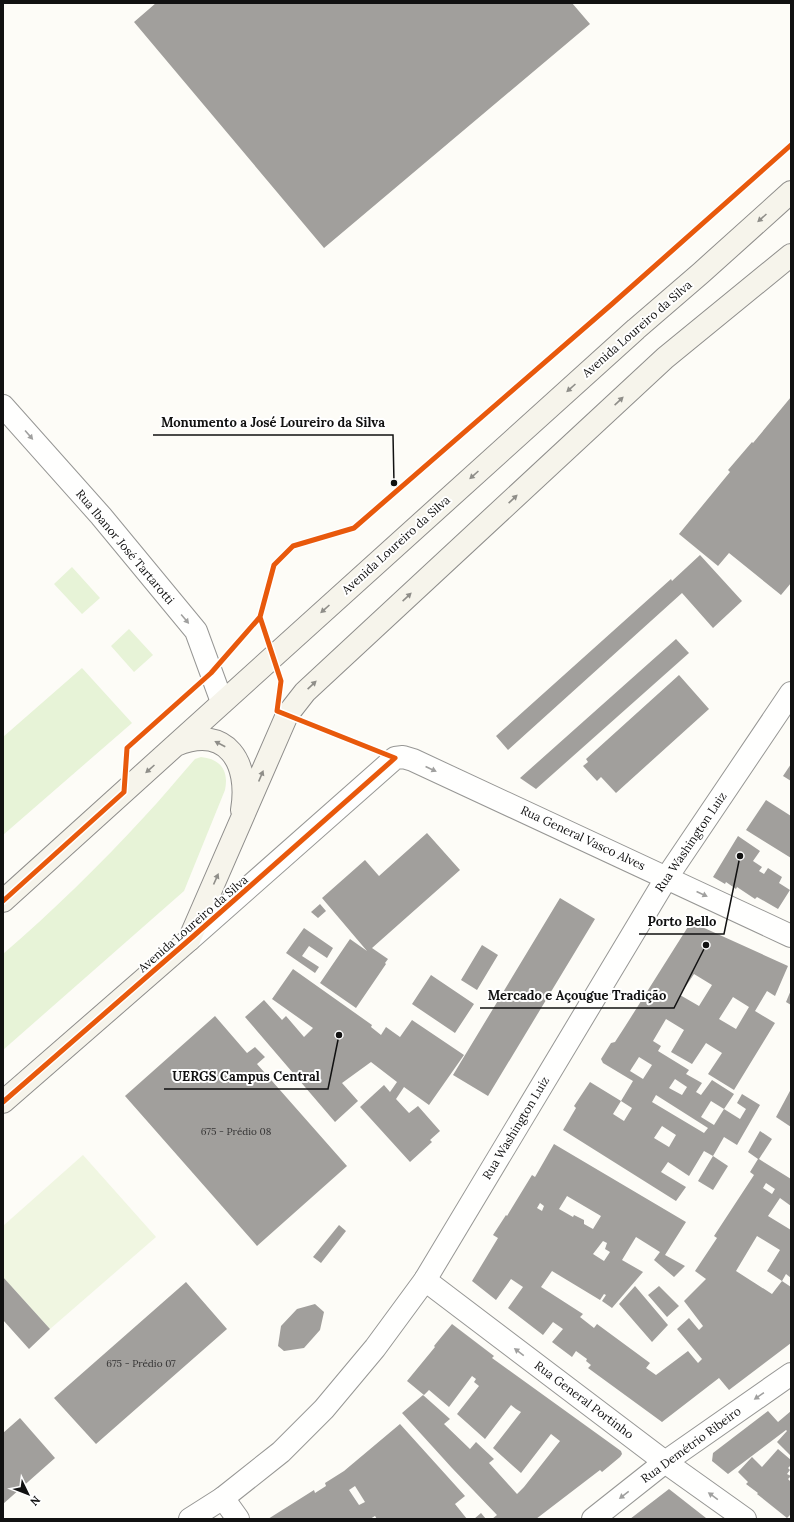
<svg xmlns="http://www.w3.org/2000/svg" width="794" height="1522" font-family="Lora,serif">
<style>
.green{fill:#e7f3d7}
.pitch{fill:#f0f6e1}
.building{fill:#a19f9c;fill-rule:evenodd}
.lines{fill:none;stroke-linecap:round;stroke-linejoin:round}
.minor-casing{stroke:#979795;stroke-width:24}
.tertiary-casing{stroke:#979795;stroke-width:24}
.secondary-casing{stroke:#8e8d8b;stroke-width:24}
.minor{stroke:#fffffe;stroke-width:22}
.tertiary{stroke:#fffffe;stroke-width:22}
.secondary{stroke:#f6f4eb;stroke-width:22}
.cycleway-casing{stroke:#fff;stroke-width:8}
.cycleway{stroke:#e8590c;stroke-width:5}
.oneway{fill:#8f8e89}
.oneway2{fill:#a0a09f}
.labels{text-anchor:middle;stroke-width:4;stroke-linejoin:round;paint-order:stroke}
.number-label{font-size:10px;fill:#353434}
.street-label{font-size:12px;fill:#111;stroke:#fff}
.leader{fill:none;stroke:#111;stroke-width:1.5}
.callout-dot{fill:#111;stroke:#fff;stroke-width:1.5}
.callout-label{font-size:13px;text-anchor:middle;font-weight:bold;fill:#111;stroke:#fff;stroke-width:4;stroke-linejoin:round;paint-order:stroke}
</style>
<rect width="100%" height="100%" fill="#fdfcf7"/>
<path class="green" d="M72,567L100,598L82,614L54,584Z
M129,629L153,655L134,672L111,646Z
M82,668L132,723L3,835V737Z
M201,757C221,759 229,771 225,790L184,891L3,1050V954C53,911 100,865 145,816C162,798 178,778 195,759Z"/>
<path class="pitch" d="M83,1155L156,1237L50,1329L3,1277V1226Z"/>
<path class="building" d="M156,3H572L590,24L324,248L134,22Z
M791,397V583L781,595L729,553L718,566L679,534L730,472L728,470L752,442L753,443Z
M700,555L742,601L713,628L682,593L508,750L496,736L671,579L672,581Z
M676,639L689,653L536,789L520,778Z
M679,675L709,709L616,793L601,777L597,781L583,766L588,762L586,759Z
M791,764V781L783,776Z
M766,800L791,816V858L746,830Z
M427,833L460,870L372,948L388,959L385,963L386,964L356,1008L320,983L350,939L367,951L322,898L365,860L379,876Z
M738,836L760,851L753,861L762,867L759,871L764,874L768,868L782,877L779,883L790,890L778,909L757,897L755,899L737,887L736,889L726,882L725,884L713,877Z
M560,898L595,919L488,1096L453,1075Z
M320,904L326,911L318,918L311,912Z
M691,922L788,966L775,996L767,991L755,1011L775,1023L734,1090L708,1074L722,1053L706,1043L692,1064L671,1052L684,1030L666,1019L653,1041L661,1046L658,1051L689,1070L686,1074L702,1083L696,1092L701,1095L712,1080L734,1094L724,1109L711,1101L701,1117L714,1125L724,1109L740,1119L746,1109L737,1103L742,1094L760,1105L737,1145L724,1137L713,1156L704,1151L689,1176L668,1162L661,1172L686,1187L676,1201L563,1130L576,1108L574,1106L590,1082L621,1101L613,1114L624,1121L632,1108L621,1101L633,1081L603,1063L601,1059L611,1043L615,1042L626,1025ZM694,974L712,985L699,1006L680,995ZM733,997L749,1007L736,1029L719,1019ZM639,1057L652,1065L643,1079L630,1071ZM675,1079L687,1087L682,1095L669,1088ZM656,1095L708,1128L704,1133L652,1102ZM662,1126L676,1135L669,1147L654,1138Z
M304,928L333,948L327,958L309,946L302,956L319,967L315,973L286,953Z
M482,945L498,955L477,990L461,980Z
M293,969L372,1025L371,1027L381,1035L386,1027L400,1037L412,1020L464,1055L429,1105L404,1087L396,1099L409,1113L418,1106L440,1131L430,1140L432,1142L410,1162L360,1107L384,1085L390,1092L397,1082L371,1062L342,1083L358,1101L335,1122L245,1017L264,1000L282,1020L286,1016L304,1037L313,1028L272,999Z
M431,975L474,1004L455,1033L412,1004Z
M791,990V1005L786,1002Z
M215,1016L247,1053L255,1047L265,1057L257,1064L347,1166L257,1246L125,1096Z
M791,1089V1127L776,1117Z
M760,1131L772,1139L759,1159L791,1179V1206L780,1198L768,1216L791,1230V1278L786,1274L782,1281L791,1287V1322L790,1325H791V1343L729,1390L719,1378L662,1422L588,1368L591,1365L586,1361L587,1359L576,1351L572,1357L552,1342L563,1329L553,1322L543,1335L508,1308L523,1287L511,1279L496,1300L472,1281L498,1238L493,1235L506,1215L507,1216L532,1175L535,1177L554,1144L686,1222L665,1255L685,1266L674,1277L654,1260L660,1252L636,1237L622,1260L643,1272L612,1308L602,1301L606,1295L604,1294L600,1300L552,1271L541,1287L583,1314L580,1317L594,1328L597,1324L650,1363L646,1368L656,1375L688,1351L698,1363L702,1359L677,1329L689,1318L699,1330L703,1326L684,1301L706,1279L695,1271L717,1238L714,1236L754,1175L750,1172L758,1159L748,1152ZM766,1183L775,1189L772,1194L763,1188ZM567,1196L601,1216L593,1229L584,1224V1220L574,1215L573,1217L559,1209ZM540,1203L544,1206L542,1211L537,1208ZM757,1236L780,1250L767,1271L782,1281L772,1294L736,1271ZM603,1241L607,1243L605,1249L610,1252L604,1261L593,1254Z
M713,1156L728,1166L713,1190L698,1181Z
M339,1225L346,1231L321,1263L313,1257Z
M3,1277L50,1329L29,1349L3,1320Z
M186,1282L227,1329L96,1444L54,1398Z
M635,1286L668,1325L652,1342L619,1304Z
M659,1286L679,1306L667,1317L648,1295Z
M315,1304L324,1312L320,1330L304,1348L284,1351L278,1346L281,1326L297,1309Z
M452,1324L494,1356L492,1358L621,1451L622,1454L620,1457L602,1472L600,1470L536,1519H492L497,1515L452,1468L402,1413L423,1395L450,1419L444,1424L470,1449L476,1442L494,1459L489,1463L517,1494L524,1487L560,1441L551,1434L521,1473L493,1448L521,1412L516,1409L511,1405L485,1439L457,1414L479,1386L474,1382L476,1379L472,1376L449,1407L429,1390L424,1395L407,1381L435,1347L434,1346Z
M768,1411L778,1422L791,1411L790,1455L777,1442L787,1431L786,1430L728,1474L712,1461L713,1453Z
M20,1418L55,1458L3,1504V1433Z
M400,1424L465,1496L455,1504L467,1519H377L375,1516L370,1519H268L314,1490L315,1493L326,1486L325,1483L344,1471ZM355,1486L365,1502L359,1505L349,1490Z
M778,1449L791,1460V1465L788,1468L790,1470L787,1474L791,1476L788,1479L791,1482V1514L787,1518L757,1494L758,1493L746,1484L748,1482L738,1472L752,1457L762,1467Z
M669,1489L706,1518L705,1519H630Z
M481,1513L486,1519H474Z"/>
<g class="lines">
<g class="minor-casing">
<path id="minor" d="M667,877L791,693
M425,1280L665,1462L745,1519
M223,1498L238,1519
M593,1519L665,1462L791,1374"/>
</g>
<g class="tertiary-casing">
<path id="tertiary" d="M3,406L101,516L196,631L222,702
M189,940L395,758L403,757L413,760L791,936
M190,1519L223,1498L281,1452L324,1409L375,1348L425,1280L667,877"/>
</g>
<g class="secondary-casing">
<path id="secondary" d="M176,745C227,724 250,763 242,810
M3,901L636,329L701,273L791,192
M3,1102L189,940L287,715L305,692L665,358L791,255"/>
</g>
<use href="#minor" class="minor"/>
<use href="#tertiary" class="tertiary"/>
<use href="#secondary" class="secondary"/>
<g class="cycleway-casing">
<path id="cycleway" d="M3,901L124,792L127,748L211,673L260,617L274,565L293,546L354,528L612,304L791,145
M3,1102L189,940L395,758L277,711L281,681L260,617"/>
</g>
<use href="#cycleway" class="cycleway"/>
</g>
<defs><path id="oneway-solid" d="M-6-.8H1V-3.2L6.5 0L1 3.2V.8H-6Z"/></defs>
<g class="oneway">
<use href="#oneway-solid" transform="translate(762 218) rotate(138)"/>
<use href="#oneway-solid" transform="translate(571 388) rotate(138)"/>
<use href="#oneway-solid" transform="translate(619 401) rotate(-43)"/>
<use href="#oneway-solid" transform="translate(474 475) rotate(138)"/>
<use href="#oneway-solid" transform="translate(513 499) rotate(-43)"/>
<use href="#oneway-solid" transform="translate(407 597) rotate(-43)"/>
<use href="#oneway-solid" transform="translate(325 609) rotate(138)"/>
<use href="#oneway-solid" transform="translate(312 685) rotate(-43)"/>
<use href="#oneway-solid" transform="translate(220 744) rotate(-152)"/>
<use href="#oneway-solid" transform="translate(150 769) rotate(138)"/>
<use href="#oneway-solid" transform="translate(261 776) rotate(-67)"/>
<use href="#oneway-solid" transform="translate(216 879) rotate(-66)"/>
</g>
<g class="oneway2">
<use href="#oneway-solid" transform="translate(29 435) rotate(49)"/>
<use href="#oneway-solid" transform="translate(185 619) rotate(50)"/>
<use href="#oneway-solid" transform="translate(431 769) rotate(25)"/>
<use href="#oneway-solid" transform="translate(702 894) rotate(25)"/>
<use href="#oneway-solid" transform="translate(519 1352) rotate(-143)"/>
<use href="#oneway-solid" transform="translate(759 1396) rotate(145)"/>
<use href="#oneway-solid" transform="translate(624 1495) rotate(142)"/>
<use href="#oneway-solid" transform="translate(713 1496) rotate(-144)"/>
</g>
<g class="labels">
<g class="number-label">
<text x="236" y="1135">675 - Prédio 08</text>
<text x="141" y="1367">675 - Prédio 07</text>
</g>
<g class="street-label">
<text transform="translate(637 329) rotate(-41)" y="4">Avenida Loureiro da Silva</text>
<text transform="translate(396 545) rotate(-42)" y="4">Avenida Loureiro da Silva</text>
<text transform="translate(125 547) rotate(50)" y="4">Rua Ibanor José Tartarotti</text>
<text transform="translate(583 838) rotate(25)" y="4">Rua General Vasco Alves</text>
<text transform="translate(691 842) rotate(-56)" y="4">Rua Washington Luiz</text>
<text transform="translate(193 924) rotate(-41)" y="4">Avenida Loureiro da Silva</text>
<text transform="translate(516 1128) rotate(-59)" y="4">Rua Washington Luiz</text>
<text transform="translate(584 1400) rotate(37)" y="4">Rua General Portinho</text>
<text transform="translate(691 1445) rotate(-36)" y="4">Rua Demétrio Ribeiro</text>
</g>
</g>
<path class="leader" d="M394 483L393 435H153M740 856L724 934H639M706 945L674 1008H480M339 1035L328 1089H164"/>
<g class="callout-dot">
<circle cx="394" cy="483" r="4"/>
<circle cx="740" cy="856" r="4"/>
<circle cx="706" cy="945" r="4"/>
<circle cx="339" cy="1035" r="4"/>
</g>
<g class="callout-label">
<text x="273" y="427">Monumento a José Loureiro da Silva</text>
<text x="682" y="926">Porto Bello</text>
<text x="577" y="1000">Mercado e Açougue Tradição</text>
<text x="246" y="1081">UERGS Campus Central</text>
</g>
<rect width="794" height="1522" fill="none" stroke="#111111" stroke-width="8"/>
<g transform="translate(28 1494) rotate(133)" stroke="#ffffff" stroke-width="3" paint-order="stroke">
<path d="M0-3L7 15L0 10L-7 15Z" fill="#111111"/>
<text y="-6" font-size="11" font-weight="bold" text-anchor="middle" fill="#111111">N</text>
</g>
</svg>
